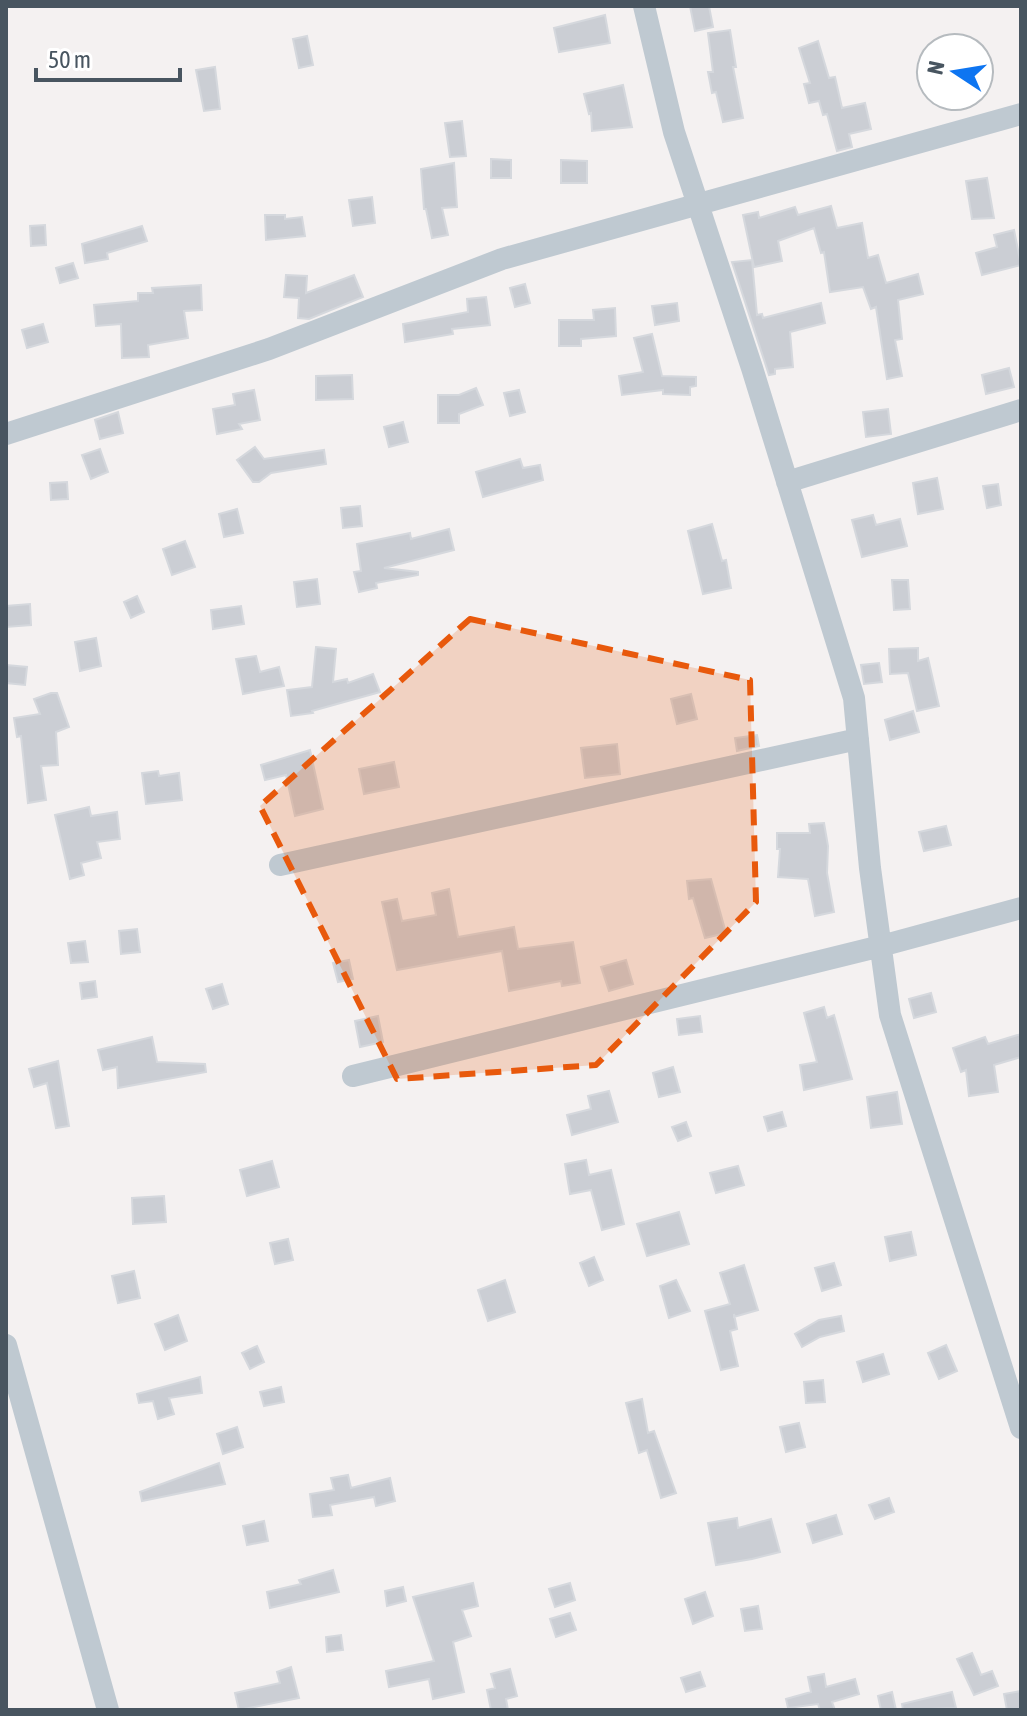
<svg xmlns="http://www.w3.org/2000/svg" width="1027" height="1716" font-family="'Asap Condensed',sans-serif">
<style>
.building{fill:#cbced4;stroke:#d5d8dd;stroke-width:2}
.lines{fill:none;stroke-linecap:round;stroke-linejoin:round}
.minor{stroke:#bfc9d1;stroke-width:22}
.marked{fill:#e8590c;fill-opacity:0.2;stroke:#e8590c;stroke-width:6;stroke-dasharray:16 10;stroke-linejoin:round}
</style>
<rect width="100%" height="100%" fill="#f4f1f1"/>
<path class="building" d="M690,6H709L713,27L695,31Z
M605,15L610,43L559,52L554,28Z
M730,30L736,67H733L743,118L723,122L716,92L712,93L708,72H713L708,33Z
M307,36L313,65L299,68L293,39Z
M818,41L829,78L835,77L842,108L865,103L871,129L849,134L852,147L837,151L827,114L823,115L819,101L809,103L804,84L810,83L799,48Z
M215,67L220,109L204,111L196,70Z
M623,85L632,127L592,131L591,113L589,114L584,94Z
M462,121L466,156L450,157L445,123Z
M491,159L511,160V178H491Z
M561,160L587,161V183H561Z
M454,163L457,207L442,208L448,235L432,238L426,209H424L421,169Z
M987,178L994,218L972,219L966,181Z
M372,197L375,223L353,226L349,200Z
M831,206L837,228L862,223L868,258L878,255L886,283L918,274L923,294L898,300L902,339L895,340L902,376L887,379L876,307L871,309L863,287L830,292L824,252L821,253L814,228L778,241L782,261L754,267L743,215L758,212L759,218L795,207L798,215Z
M265,215H285V219L302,217L305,236L266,240Z
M45,225L46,245L31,246L30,226Z
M142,226L147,241L107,253L108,259L85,263L82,244Z
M1014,230L1021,265L982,275L976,253L997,247L994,235Z
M752,260L757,315L762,314L763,318L821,303L825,323L790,332L793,367L775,369V374L769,375L732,262Z
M73,263L78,278L60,283L56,268Z
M286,275L307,276L306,293L354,275L363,297L309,319L298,318L299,298L284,297Z
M525,284L530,303L515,307L510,288Z
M201,285L202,310L184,311L188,338L148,345L149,357L122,358L121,324L96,326L94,305L138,301V293H153L152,288Z
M486,297L490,325L452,329L453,334L405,342L403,324L468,312L467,299Z
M677,303L679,321L655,325L652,306Z
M615,308L616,336L581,339V346H559V320H594L593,310Z
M43,324L48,342L27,348L22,330Z
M652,334L662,376L696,377V386L690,387V395L663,394V390L622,395L619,376L643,372L634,338Z
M1009,368L1014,387L986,394L982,375Z
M352,375L353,399L316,400V376Z
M476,388L483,405L459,414V423H438V395H459Z
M254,390L260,420L239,424L242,429L217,434L213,409L235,405L233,394Z
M519,390L525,412L510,416L504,393Z
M888,409L891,434L866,437L863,412Z
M118,412L123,433L100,439L95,420Z
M403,422L408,442L389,447L384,427Z
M255,447L264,459L324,450L326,464L271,473L259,482H253L237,460Z
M100,449L108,472L91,479L82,455Z
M520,459L523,468L540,465L543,480L483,497L476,472Z
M937,478L943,509L918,514L913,483Z
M67,482L68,499L51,500L50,483Z
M998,484L1001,505L987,508L983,486Z
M360,506L362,526L343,528L341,508Z
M237,509L243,533L224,537L219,514Z
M873,515L876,525L900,519L907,546L862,557L852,520Z
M712,524L722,561L726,560L731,588L703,594L688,531Z
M449,529L454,550L384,568L418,572V575L376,583L377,588L359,592L354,572L361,571L357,544L410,533L411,539Z
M185,541L195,567L172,575L163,549Z
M317,579L320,604L297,607L294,582Z
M892,580H908L910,609L894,610Z
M137,596L144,612L131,618L124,602Z
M30,604L31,625L6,627V606Z
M241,606L244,624L213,629L211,610Z
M96,638L101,666L80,671L75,642Z
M316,647L336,649L333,682L347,679L348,683L373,674L380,692L312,711L313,713L291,716L287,690L312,687Z
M918,648V661L928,658L939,706L917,711L908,673L890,674L889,649Z
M256,656L260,672L279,667L284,686L243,694L236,659Z
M879,663L882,682L864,684L861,665Z
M6,665L27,667L25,685L6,683Z
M51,693H57L69,727L56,732L58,765L41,766L46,800L28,803L21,736L17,737L14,718L40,714L34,699Z
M691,694L697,719L677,724L671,699Z
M913,711L919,732L890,740L885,720Z
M757,735L759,746L737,751L735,738Z
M617,744L620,774L585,778L581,748Z
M310,750L323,809L295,816L286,775L265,780L261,765Z
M394,762L399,787L364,794L359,769Z
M158,771L159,776L179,773L182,800L146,804L142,773Z
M89,807L91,816L117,812L120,839L97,842L101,858L81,863L84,875L70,879L55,815Z
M824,823L828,846L827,873L834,912L815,916L808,879L778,877L780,849H777V833H810L809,824Z
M946,826L951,845L924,851L919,832Z
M711,879L726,933L705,938L693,898L689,899L687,881Z
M449,889L458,937L514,927L518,949L573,942L580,983L562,986L561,981L509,991L502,951L397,970L382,902L397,899L402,921L436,915L432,893Z
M137,929L140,952L121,954L119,931Z
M85,941L88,962L71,963L68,943Z
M349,960L353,979L338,982L333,963Z
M626,960L633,984L609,991L601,967Z
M95,981L97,997L82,999L80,983Z
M222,984L228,1004L213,1009L206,989Z
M931,993L936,1012L914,1018L909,999Z
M824,1007L827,1018L834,1015L852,1079L804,1090L800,1065L817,1062L804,1013Z
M378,1016L383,1042L360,1047L355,1021Z
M700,1016L702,1032L679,1035L677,1019Z
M1021,1034V1057L994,1065L998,1092L969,1096L966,1070L961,1072L953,1048L985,1037L988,1044Z
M152,1037L157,1062L205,1064L206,1072L118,1088L117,1067L103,1070L98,1050Z
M58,1061L69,1126L56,1128L47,1083L34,1087L29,1069Z
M673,1067L680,1092L659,1097L653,1073Z
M609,1091L618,1122L572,1135L567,1115L591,1109L588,1096Z
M897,1092L902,1124L871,1128L867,1097Z
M782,1112L786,1126L768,1131L764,1117Z
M686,1122L691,1136L678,1141L672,1127Z
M586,1160L589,1175L611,1170L624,1224L602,1230L591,1190L570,1194L565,1164Z
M272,1161L279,1187L247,1196L240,1170Z
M738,1166L744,1185L716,1193L710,1173Z
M164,1196L166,1222L133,1224L132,1198Z
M679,1212L689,1244L647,1256L637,1224Z
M911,1232L916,1255L890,1261L885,1237Z
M288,1239L293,1260L275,1264L270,1243Z
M594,1257L603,1280L589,1286L580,1263Z
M834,1263L841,1285L822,1291L815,1268Z
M744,1265L758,1310L734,1317V1314L737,1329L730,1331L738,1366L721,1370L705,1311L730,1304L720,1273Z
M134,1271L140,1298L118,1303L112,1276Z
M505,1280L515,1312L488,1321L478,1290Z
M676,1280L690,1311L669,1318L660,1286Z
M178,1315L187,1341L165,1350L155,1324Z
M841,1316L844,1331L820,1337L802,1347L795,1334L819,1320Z
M946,1345L957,1371L939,1379L928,1353Z
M257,1346L264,1362L250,1369L242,1353Z
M883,1354L889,1374L863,1382L857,1362Z
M200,1377L202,1393L169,1398L174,1414L158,1419L153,1401L139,1403L137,1394Z
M823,1380L825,1402L806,1403L804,1382Z
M281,1387L284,1402L264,1406L260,1392Z
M642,1399L648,1433L654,1431L676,1493L661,1498L647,1450L639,1453L626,1403Z
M799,1423L805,1447L786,1452L780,1427Z
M237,1427L243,1447L223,1454L217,1434Z
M219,1463L225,1484L142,1501L140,1492Z
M348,1475L351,1488L390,1478L395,1501L376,1506L374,1497L330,1505L332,1515L313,1517L310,1494L334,1490L331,1478Z
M889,1498L894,1512L875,1519L869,1505Z
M836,1515L842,1534L813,1543L807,1524Z
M737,1518L738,1528L771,1519L780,1552L752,1559L716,1565L708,1523Z
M264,1521L268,1541L247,1545L243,1526Z
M333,1570L339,1592L270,1608L267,1592L301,1584L299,1580Z
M473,1583L478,1606L462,1610L471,1636L453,1642L464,1692L433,1699L429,1679L389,1687L386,1671L434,1661L413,1597Z
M570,1583L575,1600L555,1607L549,1589Z
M403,1587L406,1601L387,1606L385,1591Z
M705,1592L713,1616L693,1624L685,1599Z
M758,1606L762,1629L745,1631L741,1609Z
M570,1613L576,1630L556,1637L550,1619Z
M341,1635L343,1650L327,1652L326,1637Z
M972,1653L981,1675L992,1671L998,1686L974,1695L957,1659Z
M291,1667L299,1698L239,1710L235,1693L280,1683L277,1672Z
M510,1669L517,1696L506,1699L508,1710H491L487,1690L495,1688L491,1674Z
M700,1672L705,1686L686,1692L681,1678Z
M824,1674L826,1687L855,1679L859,1694L832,1702L835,1710H820L818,1704L788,1708L786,1699L811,1692L808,1677Z
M1021,1691V1710H1007L1004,1694Z
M892,1692L896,1710H881L878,1696Z
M952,1692L956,1708L903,1710L902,1704Z"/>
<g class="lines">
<path class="minor" d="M644,6L674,132L752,368L854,698L870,868L890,1015L1021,1428
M6,434L269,349L502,259L1021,114
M787,482L1021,410
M280,865L858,739
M353,1076L881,946L1021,908
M6,1345L108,1710"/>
</g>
<path class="marked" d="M470,619L750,680L756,902L596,1065L397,1079L260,806Z"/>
<rect width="1027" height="1716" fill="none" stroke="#485560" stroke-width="16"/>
<g transform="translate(955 72) rotate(282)"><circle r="38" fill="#ffffff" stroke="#b6bbbf" stroke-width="2"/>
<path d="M0-6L14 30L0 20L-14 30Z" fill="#0e75f1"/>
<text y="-12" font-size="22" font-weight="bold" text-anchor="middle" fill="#485560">N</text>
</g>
<path d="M36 68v12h144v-12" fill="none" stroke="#485560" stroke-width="4"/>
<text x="48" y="68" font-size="24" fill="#485560" stroke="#ffffff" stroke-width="6" paint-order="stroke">50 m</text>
</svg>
